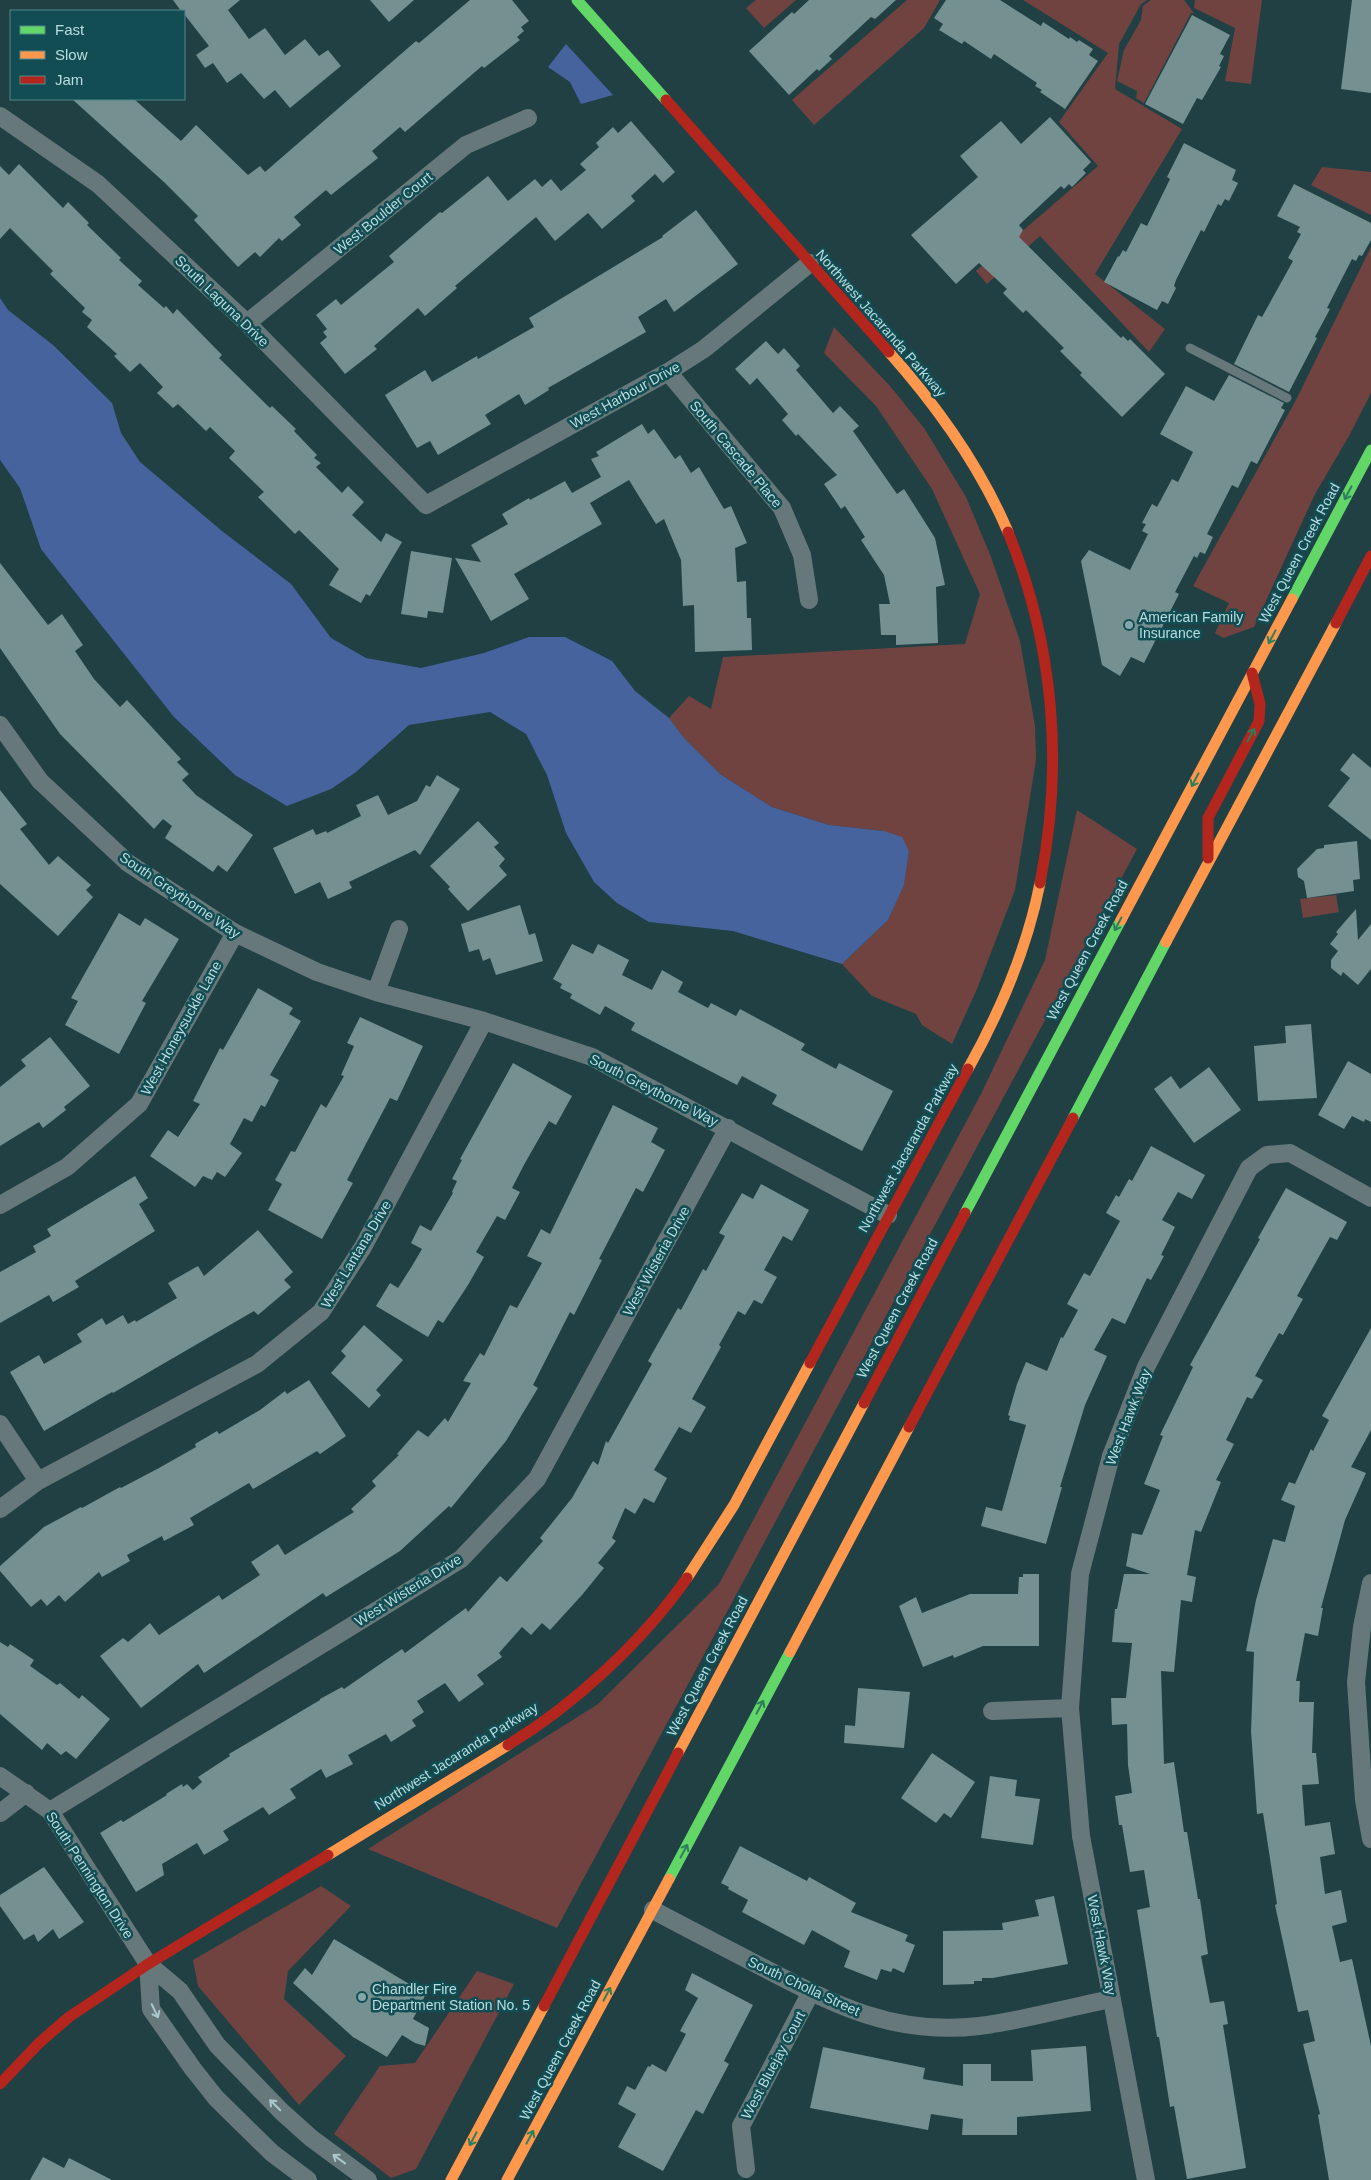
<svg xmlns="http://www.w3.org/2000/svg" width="1371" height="2180" font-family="Arial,sans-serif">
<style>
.green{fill:#714340}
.water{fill:#46639d}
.building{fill:#749090}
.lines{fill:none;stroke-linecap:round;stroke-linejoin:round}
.lane{stroke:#67787a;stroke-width:9}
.street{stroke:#67787a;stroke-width:18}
.fast{stroke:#63d668;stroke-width:11}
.slow{stroke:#ff974d;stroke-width:11}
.jam{stroke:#b3261e;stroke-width:11}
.oneway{stroke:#2e7d5a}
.oneway2{stroke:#a9c9cc}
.poi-dot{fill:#84a6aa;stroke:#114d53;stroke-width:2}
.labels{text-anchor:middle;stroke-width:5;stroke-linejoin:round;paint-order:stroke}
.street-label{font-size:14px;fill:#badde1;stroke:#114d53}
.poi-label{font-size:14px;fill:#badde1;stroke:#114d53;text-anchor:start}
</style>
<rect width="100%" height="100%" fill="#204044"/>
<path class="green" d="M756,0H796L764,28L746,8Z
M907,0H940L924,28L814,125L792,100Z
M1023,0H1147L1141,4L1119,44L1115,89L1182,129L1095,274L1165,329L1149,352L1040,236L987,284L976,271L1098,166L1059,122L1108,53Z
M1151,0H1184L1194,13H1191L1144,103L1136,98L1137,91L1117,81L1124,50L1141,20L1143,6Z
M1195,0H1262L1251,84L1225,81L1235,28L1194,8Z
M1322,167L1371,172V215L1311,185Z
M1371,247V393L1349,436L1315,494L1254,627L1223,638L1215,633L1229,603L1193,586L1296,400Z
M834,327L890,386L924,428L966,497L991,557L1020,641L1035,726L1036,760L1015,890L977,989L952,1044L922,1025L916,1014L872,996L842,964L888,920L904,884L909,851L884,831L829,825L772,807L720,774L684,738L669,718L689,696L711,709L723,657L965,644L980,594L932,489L876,406L824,353Z
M1077,810L1137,849L557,1928L368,1849L598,1704L719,1584L980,1096L1045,960Z
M1336,895L1339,912L1303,918L1300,899Z
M321,1886L351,1906L288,1971L284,1999L346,2056L299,2105L198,1986L193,1960Z
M477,1971L514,1984L416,2169L391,2178L334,2134L380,2066L415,2063Z"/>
<path class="water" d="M566,44L613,95L581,104L570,82L548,67Z
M0,298L8,310L53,345L112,403L121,433L140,462L222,531L291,584L331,638L366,658L421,668L484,653L529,637H565L612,661L635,691L669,718L684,738L720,774L772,807L829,825L884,831L902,837L909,851L904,885L888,920L842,964L733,931L649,922L617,903L594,882L566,833L547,775L526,734L490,712L409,725L356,772L331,789L287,806L235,775L174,717L41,549L20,488L0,460Z"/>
<path class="building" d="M173,0H240L228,10L249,39L265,28L285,55L305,39L319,56L328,50L341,66L290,108L275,90L264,99L241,73L227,83L213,63L205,68L196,55L209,46L184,14V11H181Z
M370,0H414L389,22Z
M470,0H512L529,21L521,27L524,31L517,37L520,40L484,68L482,66L405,132L400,127L372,151L378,158L331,195L326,190L294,217L301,225L282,241L279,238L260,257L255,252L238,267L194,220L198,216L165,183L72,99H134L181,141L196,125L248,175L260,166L265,172L416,41L419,43Z
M809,0H896L875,19L871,17L829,56L832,59L819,71L817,69L789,95L749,51L792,12L794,14Z
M946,0H1000L1041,26L1043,22L1069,39L1070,37L1077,42L1079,40L1093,49L1089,55L1098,61L1065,109L1040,92L1042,90L1035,86L1037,83L994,54L991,59L964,41L962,44L939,30L943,24L934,18Z
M1352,0H1371V93L1341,89Z
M1192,15L1230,35L1220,54L1224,56L1219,66L1221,67L1202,100L1197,98L1183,124L1145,104Z
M1050,117L1091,162L1083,170L1086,173L1072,187L1069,184L1064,189L1061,186L1019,225L1023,230L1019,237L1121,338L1123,336L1128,341L1130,339L1165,374L1122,417L1080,375L1082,373L1060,351L1064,348L1026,310L1023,313L1003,293L1007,289L979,263L956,284L911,235L978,177L960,156L1001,121L1021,144Z
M631,121L675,172L663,183L655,174L631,196L635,201L602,229L588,213L555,241L536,217L455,286L457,288L425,316L418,308L374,346L377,349L345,374L320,343L327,337L323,332L327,329L316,315L336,299L341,305L394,262L389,256L440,212L442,213L488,176L508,201L535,179L542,187L551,179L561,191L586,170L580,164L599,147L596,143L613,127L618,133Z
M1184,143L1236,170L1232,180L1238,183L1229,201L1225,199L1221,206L1218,204L1204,232L1201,230L1176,280L1174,286L1176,288L1168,304L1162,301L1157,310L1104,282L1118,256L1119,257L1123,250L1126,252L1141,223L1147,226L1170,179L1167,177Z
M19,164L63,208L68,202L89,223L87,225L121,258L119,260L142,281L138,285L164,308L166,306L173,314L177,309L222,355L219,358L270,408L272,406L296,429L294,431L317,455L314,458L321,463L316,467L342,493L348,486L364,502L352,515L381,542L386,533L402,542L370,596L366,594L361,603L329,585L339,569L299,530L295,534L258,497L264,492L229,458L235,451L210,427L206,431L178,404L173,408L157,393L163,387L140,363L130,372L114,356L117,354L87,327L92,320L82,312L85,308L50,274L53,271L10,228L0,239V166L9,175Z
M1294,184L1371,223V240L1362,256L1359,255L1356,261L1352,259L1327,308L1330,309L1315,337L1317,338L1289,392L1234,364L1258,315L1262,317L1293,261L1288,258L1301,234L1297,232L1300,227L1277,216Z
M696,210L738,264L674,312L666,299L638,317L646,332L548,388L549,390L525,405L519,394L485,415L491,424L438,455L430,441L417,448L385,395L425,370L432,382L477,356L478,359L534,327L529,318L663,237L662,236Z
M766,341L778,354L784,348L800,366L796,370L833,413L840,406L859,426L853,431L897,494L904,489L935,538L945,585L936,587L938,643L896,645V635H881L879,604H890L884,575L861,540L865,537L845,506L841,509L824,484L837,475L798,434L796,436L782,420L788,414L757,378L750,385L735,369Z
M1229,375L1284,403L1281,408L1285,410L1257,464L1251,461L1238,488L1232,485L1207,534L1213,537L1205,554L1200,552L1197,558L1194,556L1175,592L1179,594L1144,663L1131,657L1120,676L1102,665L1081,561L1089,550L1130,570L1148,534L1142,531L1146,524L1142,523L1152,504L1157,507L1172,479L1178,482L1193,452L1160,434L1186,386L1214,401Z
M642,424L648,434L654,429L675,459L680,455L691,473L699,467L724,509L731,506L747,543L735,548L737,582L746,581L747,618H751L752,650L695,652L694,605L683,606L681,560L664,519L656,524L629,480L590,503L602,524L514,574L529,599L491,621L455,558L481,562L471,545L508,524L502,514L529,498L530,500L565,481L572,493L601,477L591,459L599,456L596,452Z
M411,551L452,558L443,613L428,611L427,618L401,614Z
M0,563L48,625L62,614L83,645L75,651L94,679L120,707L127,700L181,759L177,762L189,774L182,780L196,795L253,835L227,872L218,865L213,872L165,838L172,826L163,819L154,829L60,734L0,648Z
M1353,753L1371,768V840L1328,806L1350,778L1340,770Z
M437,775L460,789L420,855L415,850L349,882L352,888L328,899L320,882L295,894L273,848L313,829L316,835L326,831L327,833L361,816L356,805L378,795L388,815L417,801L426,785L430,787Z
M0,790L27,824L20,829L49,865L58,856L91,885L86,890L93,897L58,936L0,884Z
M478,821L499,843L494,847L505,859L499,866L507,875L468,911L448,889L450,887L430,866Z
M1357,841L1360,879L1353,880L1354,891L1307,898L1304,881L1298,877L1297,869L1317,849L1324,848V845Z
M520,905L529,935L535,933L543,961L496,975L490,958L483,961L479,949L469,952L461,924Z
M1356,909L1358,940L1371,924V969L1358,985L1343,972L1341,976L1331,968V960L1338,951L1330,944L1338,934L1336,932Z
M119,913L140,926L145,918L179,939L142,1001L146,1003L119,1054L65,1025L78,1001L71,998Z
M572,944L593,954L598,944L629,960L622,975L652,990L662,970L683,982L678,992L708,1008L711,1003L736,1016L740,1009L805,1044L801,1050L836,1069L839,1063L893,1091L862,1151L772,1104L777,1095L742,1076L737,1085L631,1030L635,1023L605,1006L600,1015L570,998L572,994L560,988L562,984L553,979Z
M258,988L293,1008L289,1014L301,1021L270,1075L279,1080L265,1107L261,1105L252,1122L244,1118L230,1144L242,1153L225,1177L217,1172L212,1180L203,1176L195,1187L150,1156L168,1130L178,1137L200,1104L193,1101L220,1048L223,1050Z
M360,1017L423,1046L397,1101L390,1098L347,1180L353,1183L322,1239L268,1210L282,1184L275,1180L291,1151L295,1152L321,1104L326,1108L344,1076L341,1075L354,1046L347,1043Z
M1311,1024L1317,1098L1258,1101L1254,1046L1286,1043L1285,1026Z
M50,1037L90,1086L64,1107L66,1110L43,1128L39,1122L0,1146V1087L26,1066L21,1060Z
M1348,1061L1371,1074V1122L1365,1119L1364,1122L1352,1116L1344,1129L1318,1115Z
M513,1063L572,1096L556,1125L549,1121L525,1163L512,1188L520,1192L505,1220L497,1216L476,1252L484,1257L468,1285L443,1323L438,1320L428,1337L376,1306L390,1283L398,1288L412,1266L422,1249L411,1243L420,1225L431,1231L453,1193L452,1192L457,1181L452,1179L462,1160L460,1159Z
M1209,1067L1241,1110L1194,1143L1154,1089L1171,1076L1180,1089Z
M613,1105L658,1128L651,1142L665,1150L643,1192L636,1188L599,1259L602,1260L574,1315L570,1312L533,1385L538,1388L506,1441L451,1508L449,1506L400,1551L326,1597L323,1593L204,1673L198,1664L141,1708L100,1656L123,1638L128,1642L150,1623L159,1635L219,1595L222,1600L260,1575L251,1562L278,1544L285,1555L354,1512L351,1509L376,1486L372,1481L399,1455L397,1454L418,1430L428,1437L445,1418L448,1422L471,1383L463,1381L480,1353L484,1356L510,1305L517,1308L542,1263L527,1256L541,1229L550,1234Z
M1151,1146L1205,1175L1192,1199L1178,1192L1162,1220L1175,1227L1161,1255L1164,1256L1151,1280L1147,1278L1125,1324L1112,1318L1094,1350L1107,1356L1085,1405L1060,1487H1062L1046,1544L981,1526L986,1507L1002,1511L1016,1460L1026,1425L1009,1420L1010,1416L1008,1415L1017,1384L1026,1362L1047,1371L1061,1337L1063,1338L1078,1310L1067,1304L1084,1273L1090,1276L1120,1221L1106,1213L1116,1195L1119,1197L1129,1179L1132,1181Z
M135,1176L148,1198L139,1204L155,1231L75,1281L79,1287L53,1302L49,1295L0,1323V1272L36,1252L33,1246L51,1236L47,1229Z
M761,1184L809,1210L792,1241L783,1236L764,1270L777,1277L762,1304L754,1300L745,1315L738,1311L719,1345L721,1347L692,1399L706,1407L691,1433L679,1427L654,1470L667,1478L654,1503L644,1498L635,1514L625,1508L612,1538L616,1541L598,1563L604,1568L582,1595L550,1630L542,1623L531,1635L522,1627L499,1653L502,1657L477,1675L484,1684L459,1702L445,1683L417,1701L424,1712L412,1720L416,1726L391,1742L386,1734L348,1755L353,1764L326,1778L321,1769L290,1789L296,1798L269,1815L263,1807L223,1831L229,1840L204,1855L197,1843L162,1864L164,1875L136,1892L100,1833L121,1820L123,1822L167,1795L166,1794L182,1784L183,1787L187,1784L193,1790L202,1782L198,1777L230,1756L229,1754L320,1700V1699L342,1687L344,1689L402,1649L405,1653L466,1608L468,1612L500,1576L507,1582L543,1541L540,1538L572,1498L593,1461L598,1465L606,1441L608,1443L652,1364L648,1361L678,1308L681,1310L703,1269L706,1271L725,1236L719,1233L742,1193L753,1199Z
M1286,1188L1347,1222L1337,1240L1330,1237L1297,1296L1303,1299L1283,1335L1279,1333L1255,1376L1263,1380L1252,1399L1247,1397L1226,1440L1234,1444L1216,1480L1221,1482L1201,1532L1195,1530L1187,1575L1196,1577L1192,1602L1181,1600L1174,1672L1161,1671L1164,1764L1174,1762L1184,1832H1187L1198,1899H1200L1208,1954L1201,1956L1210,2003L1224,2001L1228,2024L1223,2025L1246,2168L1187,2179L1174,2106L1170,2107L1159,2037H1157L1137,1910L1150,1907L1144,1870L1130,1872L1122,1825H1119L1115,1796L1132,1793L1128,1765L1127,1724L1112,1725L1111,1698H1126L1132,1643L1112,1642L1115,1609H1117L1124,1574H1150L1126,1566L1132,1533L1142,1535L1160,1490L1144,1484L1163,1436L1160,1435L1193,1367L1190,1365L1260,1239L1258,1238Z
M258,1230L293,1272L284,1280L291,1287L258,1315L254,1311L113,1393L112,1392L44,1431L10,1372L39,1355L44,1364L82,1342L77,1334L102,1318L106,1325L123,1315L128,1324L135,1320L136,1322L177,1298L168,1283L198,1266L204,1276Z
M364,1325L403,1360L376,1390L381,1395L369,1408L331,1373L346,1356L341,1351Z
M1371,1328V1430L1351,1467L1366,1473L1345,1520L1321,1608H1323L1318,1636L1305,1633L1296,1681H1300L1299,1702H1314L1312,1753H1316L1319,1784L1302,1785L1305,1826L1330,1822L1335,1854L1320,1857L1325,1894L1341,1890L1347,1922L1332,1926L1340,1962L1352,1959L1371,2046V2180H1329L1318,2115L1320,2114L1303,2044L1315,2041L1308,2010L1298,2012L1275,1905L1277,1904L1263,1813L1257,1814L1251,1731L1254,1652L1246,1651L1256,1600L1273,1539L1285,1542L1295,1506L1281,1500L1289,1482L1295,1484L1311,1449L1313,1451L1329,1420L1322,1416Z
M309,1380L346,1436L320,1454L317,1451L253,1489L249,1483L190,1518L194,1525L164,1541L162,1536L127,1555L130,1561L102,1577L99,1572L65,1602L59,1595L47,1606L41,1599L31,1607L0,1571V1566L44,1527L81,1507L82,1508L120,1487L121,1488L159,1468L196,1447L195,1444L217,1431L219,1434L260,1410L285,1391L287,1394Z
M1023,1574H1039V1646H983L954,1658L953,1655L923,1667L899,1606L916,1597L922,1613L970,1594H1018L1019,1577H1023Z
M0,1642L8,1647L10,1644L34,1660L30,1666L57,1685L60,1683L79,1699L82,1695L110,1719L76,1759L66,1751L61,1755L47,1743L42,1750L0,1714Z
M858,1688L910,1692L904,1748L844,1743L845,1725L855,1726Z
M932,1753L975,1782L951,1818L944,1813L936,1823L901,1798Z
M990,1776L1017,1780L1015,1796L1040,1799L1033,1845L981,1838Z
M740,1846L807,1881L809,1877L856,1903L851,1912L908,1935L905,1941L915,1945L904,1973L893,1968L891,1972L881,1969L877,1980L844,1967L850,1951L812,1930L804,1945L742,1912L748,1900L728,1889L729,1887L721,1883Z
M44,1867L84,1922L59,1939L53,1929L38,1942L34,1934L24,1940L0,1906V1895Z
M1054,1896L1068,1964L993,1978H982V1981H974V1984L943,1985V1931L1003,1930L1002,1923L1039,1916L1035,1900Z
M334,1939L426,1994L413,2019L429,2028L425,2046L415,2043L402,2035L387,2057L353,2037L293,1983L305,1968L312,1975Z
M692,1973L753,2005L724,2061L729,2064L711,2098L703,2114L696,2110L663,2171L618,2147L636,2114L618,2104L627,2086L635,2090L648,2066L650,2067L652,2064L666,2072L686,2034L680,2031L698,1998L685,1990Z
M1086,2046L1091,2111L1017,2117V2135H962L963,2119L931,2114L928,2130L810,2108L823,2047L925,2068L923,2079L963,2086V2064H991V2081H1033L1031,2050Z
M43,2157L64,2168L69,2158L112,2180H30Z"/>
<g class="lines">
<path class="lane" d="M1190,348L1287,398"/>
<path class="street" d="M0,116L98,184L247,323L426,505L668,372L704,349L810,263
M247,323L466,145L528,118
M668,372L782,508L802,555L809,600
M0,725L40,781L128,863L235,933L317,972L376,992L484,1021L592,1057L888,1215
M376,992L399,929
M0,1205L67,1167L139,1104L235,933
M0,1424L38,1481
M0,1509L38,1481L257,1364L321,1312L363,1247L484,1021
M1371,1583L1362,1627L1356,1682L1364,1800L1371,1839
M992,1711L1070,1708
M0,1776L50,1811L148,1964L180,1991L217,2045L282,2112L311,2138L368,2180
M50,1811L461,1559L537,1479L728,1128
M0,1813L26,1793
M653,1910C688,1929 724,1947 760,1966C833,2004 893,2036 979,2026C1022,2021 1069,2007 1112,1999
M148,1964L151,2009L193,2069L216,2098L272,2153L308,2180
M746,2169L741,2126L811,1992
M1146,2180L1081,1836L1070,1708L1080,1574L1111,1456L1146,1367L1249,1168L1267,1155L1290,1153L1371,1198"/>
<path class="fast" d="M577,0L666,100
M1292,599L1371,450
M1073,1118L1166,942
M965,1213L1121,920
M669,1879L790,1652"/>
<path class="slow" d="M889,352C936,405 980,466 1008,532
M1121,920L1292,599
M1166,942L1336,623
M968,1069C1001,1010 1027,949 1040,883
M687,1578L734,1505L810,1363
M790,1652L909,1427
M678,1753L864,1403
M328,1855L508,1745
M451,2180L544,2006
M507,2180L669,1879"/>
<path class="jam" d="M666,100L889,352
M1008,532C1054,644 1064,765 1040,883
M1336,623L1371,556
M1208,858V818L1259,721L1260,704L1252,673
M810,1363L968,1069
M864,1403L965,1213
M909,1427L1073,1118
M508,1745C574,1705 643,1641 687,1578
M544,2006L678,1753
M0,2084L39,2043L69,2017L148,1964L328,1855"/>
</g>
<defs><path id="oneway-shaft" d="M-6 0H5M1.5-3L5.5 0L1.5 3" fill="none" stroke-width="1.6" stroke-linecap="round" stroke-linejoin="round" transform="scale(1.25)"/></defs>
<g class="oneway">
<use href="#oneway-shaft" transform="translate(1348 493) rotate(118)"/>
<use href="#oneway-shaft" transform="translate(1272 637) rotate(118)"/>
<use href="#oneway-shaft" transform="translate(1251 735) rotate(-62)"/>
<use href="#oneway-shaft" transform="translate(1195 780) rotate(118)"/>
<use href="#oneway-shaft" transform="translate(1118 924) rotate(118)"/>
<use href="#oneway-shaft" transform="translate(760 1707) rotate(-62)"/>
<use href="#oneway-shaft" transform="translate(684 1851) rotate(-62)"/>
<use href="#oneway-shaft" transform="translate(607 1994) rotate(-62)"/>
<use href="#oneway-shaft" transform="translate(530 2137) rotate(-62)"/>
<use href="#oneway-shaft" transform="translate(473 2139) rotate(118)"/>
</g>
<g class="oneway2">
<use href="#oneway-shaft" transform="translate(155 2011) rotate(64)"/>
<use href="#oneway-shaft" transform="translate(275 2105) rotate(-135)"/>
<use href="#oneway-shaft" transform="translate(339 2159) rotate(-144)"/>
</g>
<g class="poi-dot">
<circle cx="1129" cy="625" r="5"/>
<circle cx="362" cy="1997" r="5"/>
</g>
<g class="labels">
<g class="street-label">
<text transform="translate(383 213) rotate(-39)" y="5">West Boulder Court</text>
<text transform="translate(222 301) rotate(44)" y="5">South Laguna Drive</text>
<text transform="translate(881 323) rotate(49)" y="5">Northwest Jacaranda Parkway</text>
<text transform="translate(625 395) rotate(-29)" y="5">West Harbour Drive</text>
<text transform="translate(736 454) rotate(50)" y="5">South Cascade Place</text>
<text transform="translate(1299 553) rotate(-62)" y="5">West Queen Creek Road</text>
<text transform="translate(180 895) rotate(34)" y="5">South Greythorne Way</text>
<text transform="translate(1087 950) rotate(-62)" y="5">West Queen Creek Road</text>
<text transform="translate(181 1028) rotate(-61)" y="5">West Honeysuckle Lane</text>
<text transform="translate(654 1090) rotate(27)" y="5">South Greythorne Way</text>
<text transform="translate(908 1148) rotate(-61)" y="5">Northwest Jacaranda Parkway</text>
<text transform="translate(356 1254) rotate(-59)" y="5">West Lantana Drive</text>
<text transform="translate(656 1261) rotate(-61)" y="5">West Wisteria Drive</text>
<text transform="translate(897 1308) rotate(-62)" y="5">West Queen Creek Road</text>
<text transform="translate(1128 1417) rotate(-69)" y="5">West Hawk Way</text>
<text transform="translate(408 1590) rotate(-32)" y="5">West Wisteria Drive</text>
<text transform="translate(707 1666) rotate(-62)" y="5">West Queen Creek Road</text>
<text transform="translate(456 1756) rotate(-32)" y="5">Northwest Jacaranda Parkway</text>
<text transform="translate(90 1875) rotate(57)" y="5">South Pennington Drive</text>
<text transform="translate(1102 1945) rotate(79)" y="5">West Hawk Way</text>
<text transform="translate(804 1986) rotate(25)" y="5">South Cholla Street</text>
<text transform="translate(560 2050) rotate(-62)" y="5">West Queen Creek Road</text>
<text transform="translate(773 2065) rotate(-62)" y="5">West Bluejay Court</text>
</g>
<g class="poi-label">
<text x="1139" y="622">American Family<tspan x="1139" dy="16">Insurance</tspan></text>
<text x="372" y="1994">Chandler Fire<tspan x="372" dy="16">Department Station No. 5</tspan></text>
</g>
</g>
<rect x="10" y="10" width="175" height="90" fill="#114d53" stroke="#55878c"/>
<rect x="20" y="26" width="25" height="8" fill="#63d668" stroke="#55878c"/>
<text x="55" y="35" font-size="15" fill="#badde1">Fast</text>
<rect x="20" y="51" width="25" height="8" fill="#ff974d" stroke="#55878c"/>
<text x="55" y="60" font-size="15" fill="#badde1">Slow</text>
<rect x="20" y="76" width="25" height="8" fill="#b3261e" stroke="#55878c"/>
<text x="55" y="85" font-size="15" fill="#badde1">Jam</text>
</svg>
